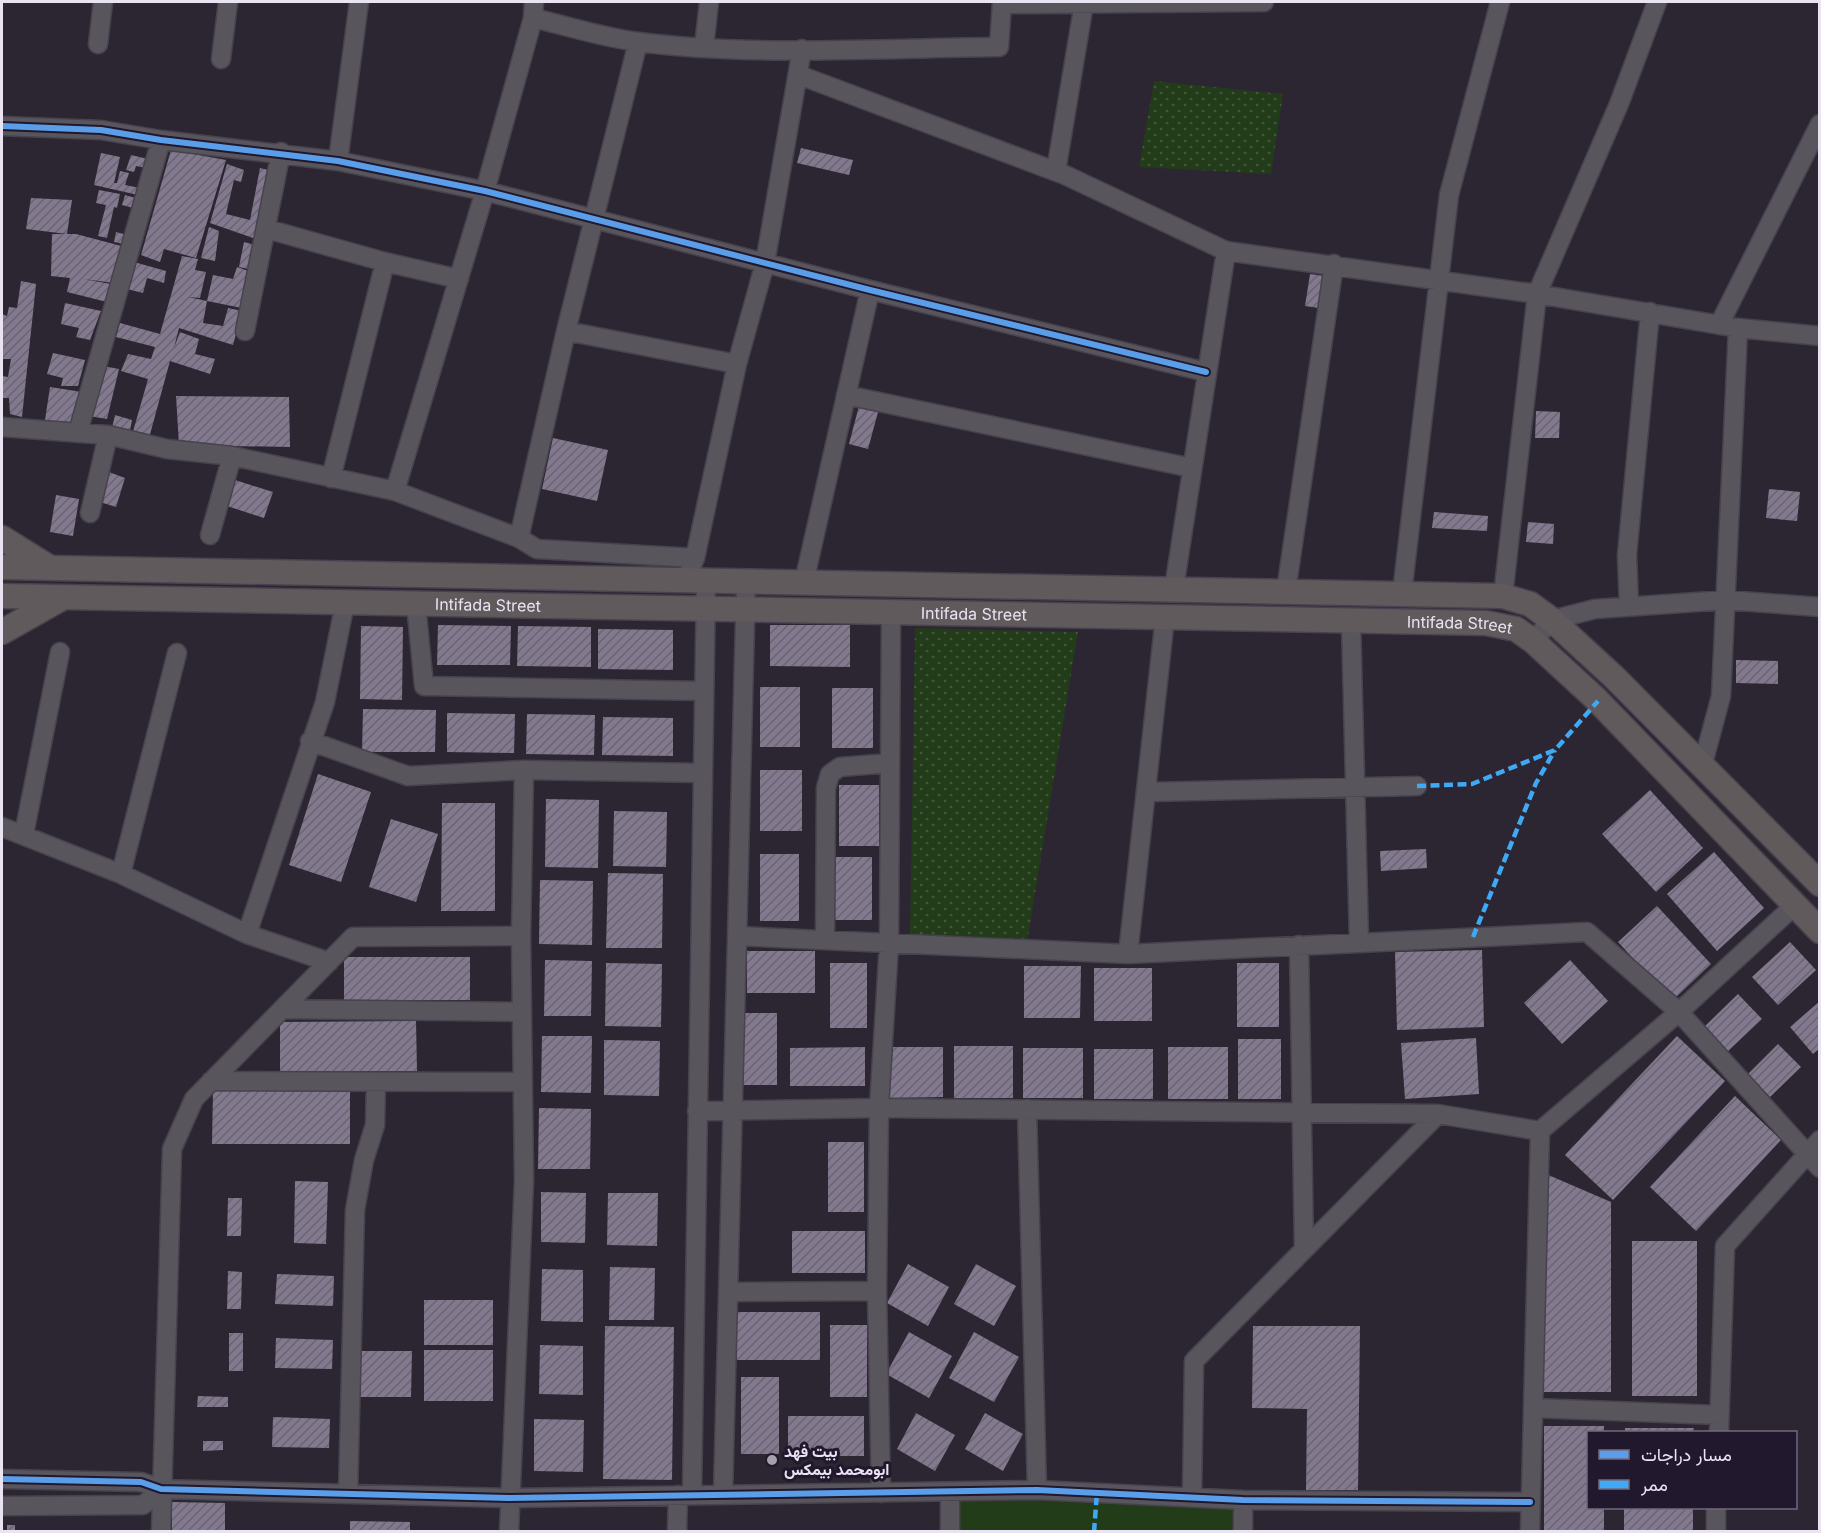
<svg xmlns="http://www.w3.org/2000/svg" width="1821" height="1533" font-family="Inter,Vazirmatn,sans-serif">
<style>
.grass{fill:url(#grass-dots)}
.park{fill:#223b19}
.building{fill:url(#building-hatch)}
.lines{fill:none;stroke-linecap:round;stroke-linejoin:round}
.minor-casing{stroke:#47424d;stroke-width:21}
.major-casing{stroke:#47424d;stroke-width:27}
.minor{stroke:#58555d;stroke-width:18}
.major{stroke:#605a5c;stroke-width:24}
.quiet{stroke:#3fa9f5;stroke-width:4.5;stroke-dasharray:9 4.5;stroke-linecap:butt}
.cycleway-casing{stroke:#21182d;stroke-width:10}
.cycleway{stroke:#5a9eea;stroke-width:6}
.poi-dot{fill:#a7a1af;stroke:#21182d;stroke-width:2}
.labels{text-anchor:middle;stroke-width:6;stroke-linejoin:round;paint-order:stroke}
.street-label{font-size:16px;fill:#e9e3f2;stroke:#21182d}
.poi-label{font-size:16px;font-weight:bold;fill:#e9e3f2;stroke:#21182d;text-anchor:start}
</style>
<defs>
<pattern id="grass-dots" width="8" height="8" patternUnits="userSpaceOnUse" patternTransform="scale(1.5)"><rect width="8" height="8" fill="#223b19"/><path d="M2 2h.1M6 6h.1" fill="none" stroke="#42573b" stroke-width="1.8" stroke-linecap="round"/></pattern>
<pattern id="building-hatch" width="6" height="6" patternUnits="userSpaceOnUse" patternTransform="scale(1.5)"><rect width="6" height="6" fill="#82798e"/><path d="M-1 1l2-2M0 6l6-6M5 7l2-2" fill="none" stroke="#6a6472"/></pattern>
</defs>
<rect width="100%" height="100%" fill="#2c2632"/>
<path class="grass" d="M1154,81L1283,94L1271,174L1139,167Z
M915,628L1078,632L1027,942L910,937Z"/>
<path class="park" d="M1034,1497L1237,1505V1531L954,1532L955,1499Z"/>
<path class="building" d="M801,148L853,160L849,175L797,163Z
M171,150L226,160L196,258L164,249L160,262L141,255Z
M101,153L120,157L114,183H117L120,171L129,173L125,185L140,188L138,195L94,185Z
M131,155L148,159L146,168L136,166L134,172L126,170Z
M227,164L244,170L241,182L234,180L226,214L250,220L260,168L272,171L259,240L210,223Z
M99,190L120,194L117,208L114,207L107,238L98,236L106,205L96,203Z
M125,195L139,199L137,209L122,205Z
M31,198L72,200L67,234L26,229Z
M209,227L219,231L215,261L201,258Z
M116,232L131,236L129,245L114,242Z
M52,234H76L125,247L114,283L83,279L111,284L107,302L67,292L70,278L51,276Z
M244,242L259,246L253,270L239,267Z
M182,256L198,259L195,270L206,272L200,298L188,297L207,301L203,323L223,326L228,308L242,311L233,345L179,328L174,348L180,332L199,339L195,354L215,359L210,374L170,361L149,438L132,435L148,379L121,371L128,354L151,359L155,347L116,337L120,323L160,334Z
M134,262L166,271L164,283L147,278L143,293L127,289Z
M237,267L251,272L242,308L207,301L213,275L233,279Z
M1310,274L1331,277L1326,309L1305,306Z
M21,281L36,284L22,417L10,414L9,398H2V376L8,377L11,359H2V314L7,316L9,307L17,308Z
M65,303L101,311L90,340L76,337L79,328L61,324Z
M53,353L85,360L78,386H61L63,378L47,374Z
M103,366L119,369L107,419L89,416Z
M50,387L82,392L72,425L45,420Z
M176,396L289,397L290,447L179,445Z
M859,406L878,412L868,449L849,444Z
M1536,411L1560,412L1559,438H1535Z
M115,415L132,420L130,431L112,428Z
M553,438L608,450L597,501L542,489Z
M109,472L125,478L116,507L100,502Z
M235,480L273,492L264,518L227,506Z
M1769,489L1800,492L1797,521L1766,518Z
M56,495L79,499L73,536L50,532Z
M1434,512L1488,516L1487,531L1432,528Z
M1528,522L1554,524L1553,544L1526,542Z
M438,625L511,626L510,665H437Z
M770,625H850V667L770,666Z
M361,626L403,627L402,700L360,699Z
M518,626L591,627V667L517,666Z
M598,629L673,630V670L598,669Z
M1736,660L1778,661V684L1736,683Z
M760,687H800V747H760Z
M832,688H873V748H832Z
M363,709L436,710L435,752H362Z
M447,713L515,714L514,753L447,752Z
M527,714L595,715L594,755L526,754Z
M603,717L673,718V756L602,755Z
M760,770H802V831H760Z
M318,774L371,792L341,882L289,865Z
M839,785H879V846H839Z
M1650,790L1703,848L1656,892L1602,834Z
M546,799L599,800L598,868L545,867Z
M442,803H495V911H441Z
M614,811L667,812L666,867L613,866Z
M391,819L438,834L416,902L369,887Z
M1426,849L1427,868L1381,871L1380,851Z
M1714,852L1764,908L1717,951L1667,894Z
M760,854H799V921H760Z
M830,857H872V920H830Z
M608,873L663,874L662,948H606Z
M540,880L593,881L592,945L539,944Z
M1657,906L1711,964L1672,1001L1618,942Z
M1790,942L1816,970L1778,1005L1752,977Z
M1482,950L1484,1027L1397,1030L1395,952Z
M747,951H815V993H747Z
M344,957H470V1000H344Z
M545,960L592,961L591,1016H544Z
M1570,960L1608,1001L1562,1044L1524,1003Z
M606,963L662,964L661,1027L605,1026Z
M830,963H867V1028H830Z
M1237,963H1279V1027H1237Z
M1024,966H1081L1080,1018H1024Z
M1094,968H1152V1021H1094Z
M1738,994L1762,1019L1727,1052L1703,1028Z
M1820,1001V1048L1813,1054L1790,1027Z
M740,1013H777V1085H740Z
M416,1021L417,1071H280V1022Z
M542,1036H592L591,1093L541,1092Z
M1677,1036L1725,1081L1613,1200L1565,1155Z
M1476,1038L1479,1094L1405,1099L1401,1043Z
M1238,1039H1281V1099H1238Z
M604,1040L660,1041L659,1096L604,1095Z
M1778,1044L1801,1067L1770,1097L1748,1074Z
M954,1046H1013V1098H954Z
M865,1047V1086H790V1048Z
M887,1047H943V1097L887,1098Z
M1168,1047H1228V1099H1168Z
M1023,1048H1083V1098H1023Z
M1094,1049H1153V1099H1094Z
M213,1090H350V1144H212Z
M1735,1096L1781,1140L1696,1231L1650,1187Z
M539,1108L591,1109L590,1169H538Z
M828,1142H864V1212H828Z
M1546,1174L1611,1202V1392H1541Z
M295,1181L328,1182L326,1244L294,1243Z
M541,1192L586,1193L585,1243L541,1242Z
M608,1193H658L657,1246L607,1245Z
M228,1198H242L241,1236H227Z
M792,1231H865V1273H792Z
M1632,1241H1697V1396H1632Z
M908,1264L949,1287L928,1326L887,1303Z
M976,1264L1016,1286L994,1326L954,1304Z
M610,1267L655,1268L654,1320H609Z
M542,1269L583,1270V1322L541,1321Z
M228,1271L242,1272L241,1309H227Z
M277,1274L334,1276L333,1306L275,1304Z
M424,1300H493V1345H424Z
M737,1312H820V1360H737Z
M830,1325H867V1397H830Z
M605,1326L674,1327L672,1480L603,1479Z
M1253,1326H1360L1358,1490H1306L1307,1409L1252,1408Z
M909,1332L952,1356L929,1398L886,1374Z
M974,1332L1019,1357L994,1402L949,1378Z
M229,1333H243V1371H229Z
M276,1338L333,1340L332,1369L275,1368Z
M540,1345L583,1346V1395L539,1394Z
M424,1350H493V1401H424Z
M358,1351H412L411,1397H357Z
M741,1377H779V1454H741Z
M198,1396L228,1397V1407H197Z
M916,1413L955,1435L935,1471L897,1449Z
M985,1413L1023,1434L1003,1471L965,1449Z
M788,1416H864V1456H788Z
M273,1417L330,1419L329,1448L272,1447Z
M534,1419L584,1420L583,1472L534,1471Z
M1544,1426H1604V1432H1588V1508H1604V1532H1544Z
M1625,1428H1694L1693,1432H1625Z
M203,1441H223V1450L203,1451Z
M172,1502L225,1503V1532H172Z
M1624,1508H1693V1532H1624Z
M350,1521L410,1522V1532H350Z
M7,1525H15V1532H7Z"/>
<g class="lines">
<g class="minor-casing">
<path id="minor" d="M1002,4L1264,2
M533,18C568,26 604,38 639,42C757,57 880,48 999,47L1002,2
M98,44L103,2
M704,47L709,2
M221,59L228,2
M799,75L1065,175L1226,251L1537,294L1738,328L1820,336
M2,126L101,130L161,140L338,161L485,191L870,290L1206,372
M338,161L359,2
M1056,171L1084,3
M267,229L385,262L459,279
M1719,325L1820,124
M245,331L281,152
M566,331L737,364
M846,395L1192,468
M2,427L108,435L167,449L232,456L395,491L519,538L566,331L638,42
M78,432L161,140
M331,478L385,262
M395,491L485,191L533,18L534,2
M90,513L108,435
M210,535L232,456
M519,538L537,549L695,558
M686,579L695,558L737,364L765,263L802,49
M804,582L870,290
M1174,588L1226,251
M1286,591L1334,264
M1402,593L1449,195L1500,2
M1503,596L1537,294L1619,104L1657,2
M416,604L424,686L704,691
M1629,606L1627,555L1650,312
M1351,621L1359,941
M1533,641L1552,620L1595,609L1726,600L1820,607
M310,741L408,776L524,770
M1702,767L1721,696L1738,328
M1148,792L1417,786
M2,827L121,874L247,934
M24,834L60,652
M121,874L177,653
M737,936L1128,954L1587,932L1679,1012L1820,1168
M825,940L826,788L830,774L840,767L890,763
M1299,945L1304,1248
M1128,954L1165,617
M329,962L247,934L325,702L345,603
M282,1009L521,1012
M211,1081L522,1082
M1027,1109L1037,1490
M697,1111L879,1108L1438,1114L1540,1131
M728,1292L877,1291
M1533,1408L1719,1415
M1719,1432L1725,1246L1820,1140
M2,1479L141,1482L161,1489L509,1498L1037,1490L1243,1500L1530,1502
M881,1493L877,1291L879,1108L889,943L891,612
M348,1494L355,1210L364,1160L375,1125L376,1082
M692,1495L706,580
M723,1495L746,581
M1192,1495L1194,1361L1438,1114
M2,1506L143,1505L161,1489
M161,1532L172,1149L194,1099L353,937L521,936
M509,1532L524,1181L521,936L524,770L702,773
M677,1532L678,1495
M950,1532V1493
M1243,1532V1500
M1530,1532L1540,1131L1679,1012L1795,905
M1716,1532V1508"/>
</g>
<g class="major-casing">
<g id="major">
<path d="M2,538L47,566"/>
<path d="M2,567L1503,596L1530,604L1552,620L1614,677L1820,884"/>
<path id="s1" d="M2,596L1486,623L1516,629L1533,641L1595,698L1820,931"/>
<path d="M2,632L62,598"/>
</g>
</g>
<use href="#minor" class="minor"/>
<use href="#major" class="major"/>
<path class="quiet" d="M1417,786L1472,784L1555,750L1598,701
M1473,937L1536,783L1555,750
M1094,1532L1097,1492"/>
<g class="cycleway-casing">
<path id="cycleway" d="M2,126L101,130L161,140L338,161L485,191L870,290L1206,372
M2,1479L141,1482L161,1489L509,1498L1037,1490L1243,1500L1530,1502"/>
</g>
<use href="#cycleway" class="cycleway"/>
</g>
<circle class="poi-dot" cx="772" cy="1460" r="6"/>
<g class="labels">
<g class="street-label">
<text dy="6" stroke="none"><textPath href="#s1" startOffset="486">Intifada Street</textPath></text>
<text dy="6" stroke="none"><textPath href="#s1" startOffset="972">Intifada Street</textPath></text>
<text dy="6" stroke="none"><textPath href="#s1" startOffset="1458">Intifada Street</textPath></text>
</g>
<g class="poi-label">
<text x="784" y="1457">بيت فهد<tspan x="784" dy="18">ابومحمد بيمكس</tspan></text>
</g>
</g>
<rect width="1821" height="1533" fill="none" stroke="#e9e3f2" stroke-width="6"/>
<rect x="1587" y="1431" width="210" height="78" fill="#21182d" stroke="#71697c" stroke-width="1.5"/>
<rect x="1599" y="1450" width="30" height="9" fill="#5a9eea" stroke="#71697c" stroke-width="1.5"/>
<text x="1641" y="1461" font-size="18" fill="#e9e3f2">مسار دراجات</text>
<rect x="1599" y="1480" width="30" height="9" fill="#3fa9f5" stroke="#71697c" stroke-width="1.5"/>
<text x="1641" y="1491" font-size="18" fill="#e9e3f2">ممر</text>
</svg>
